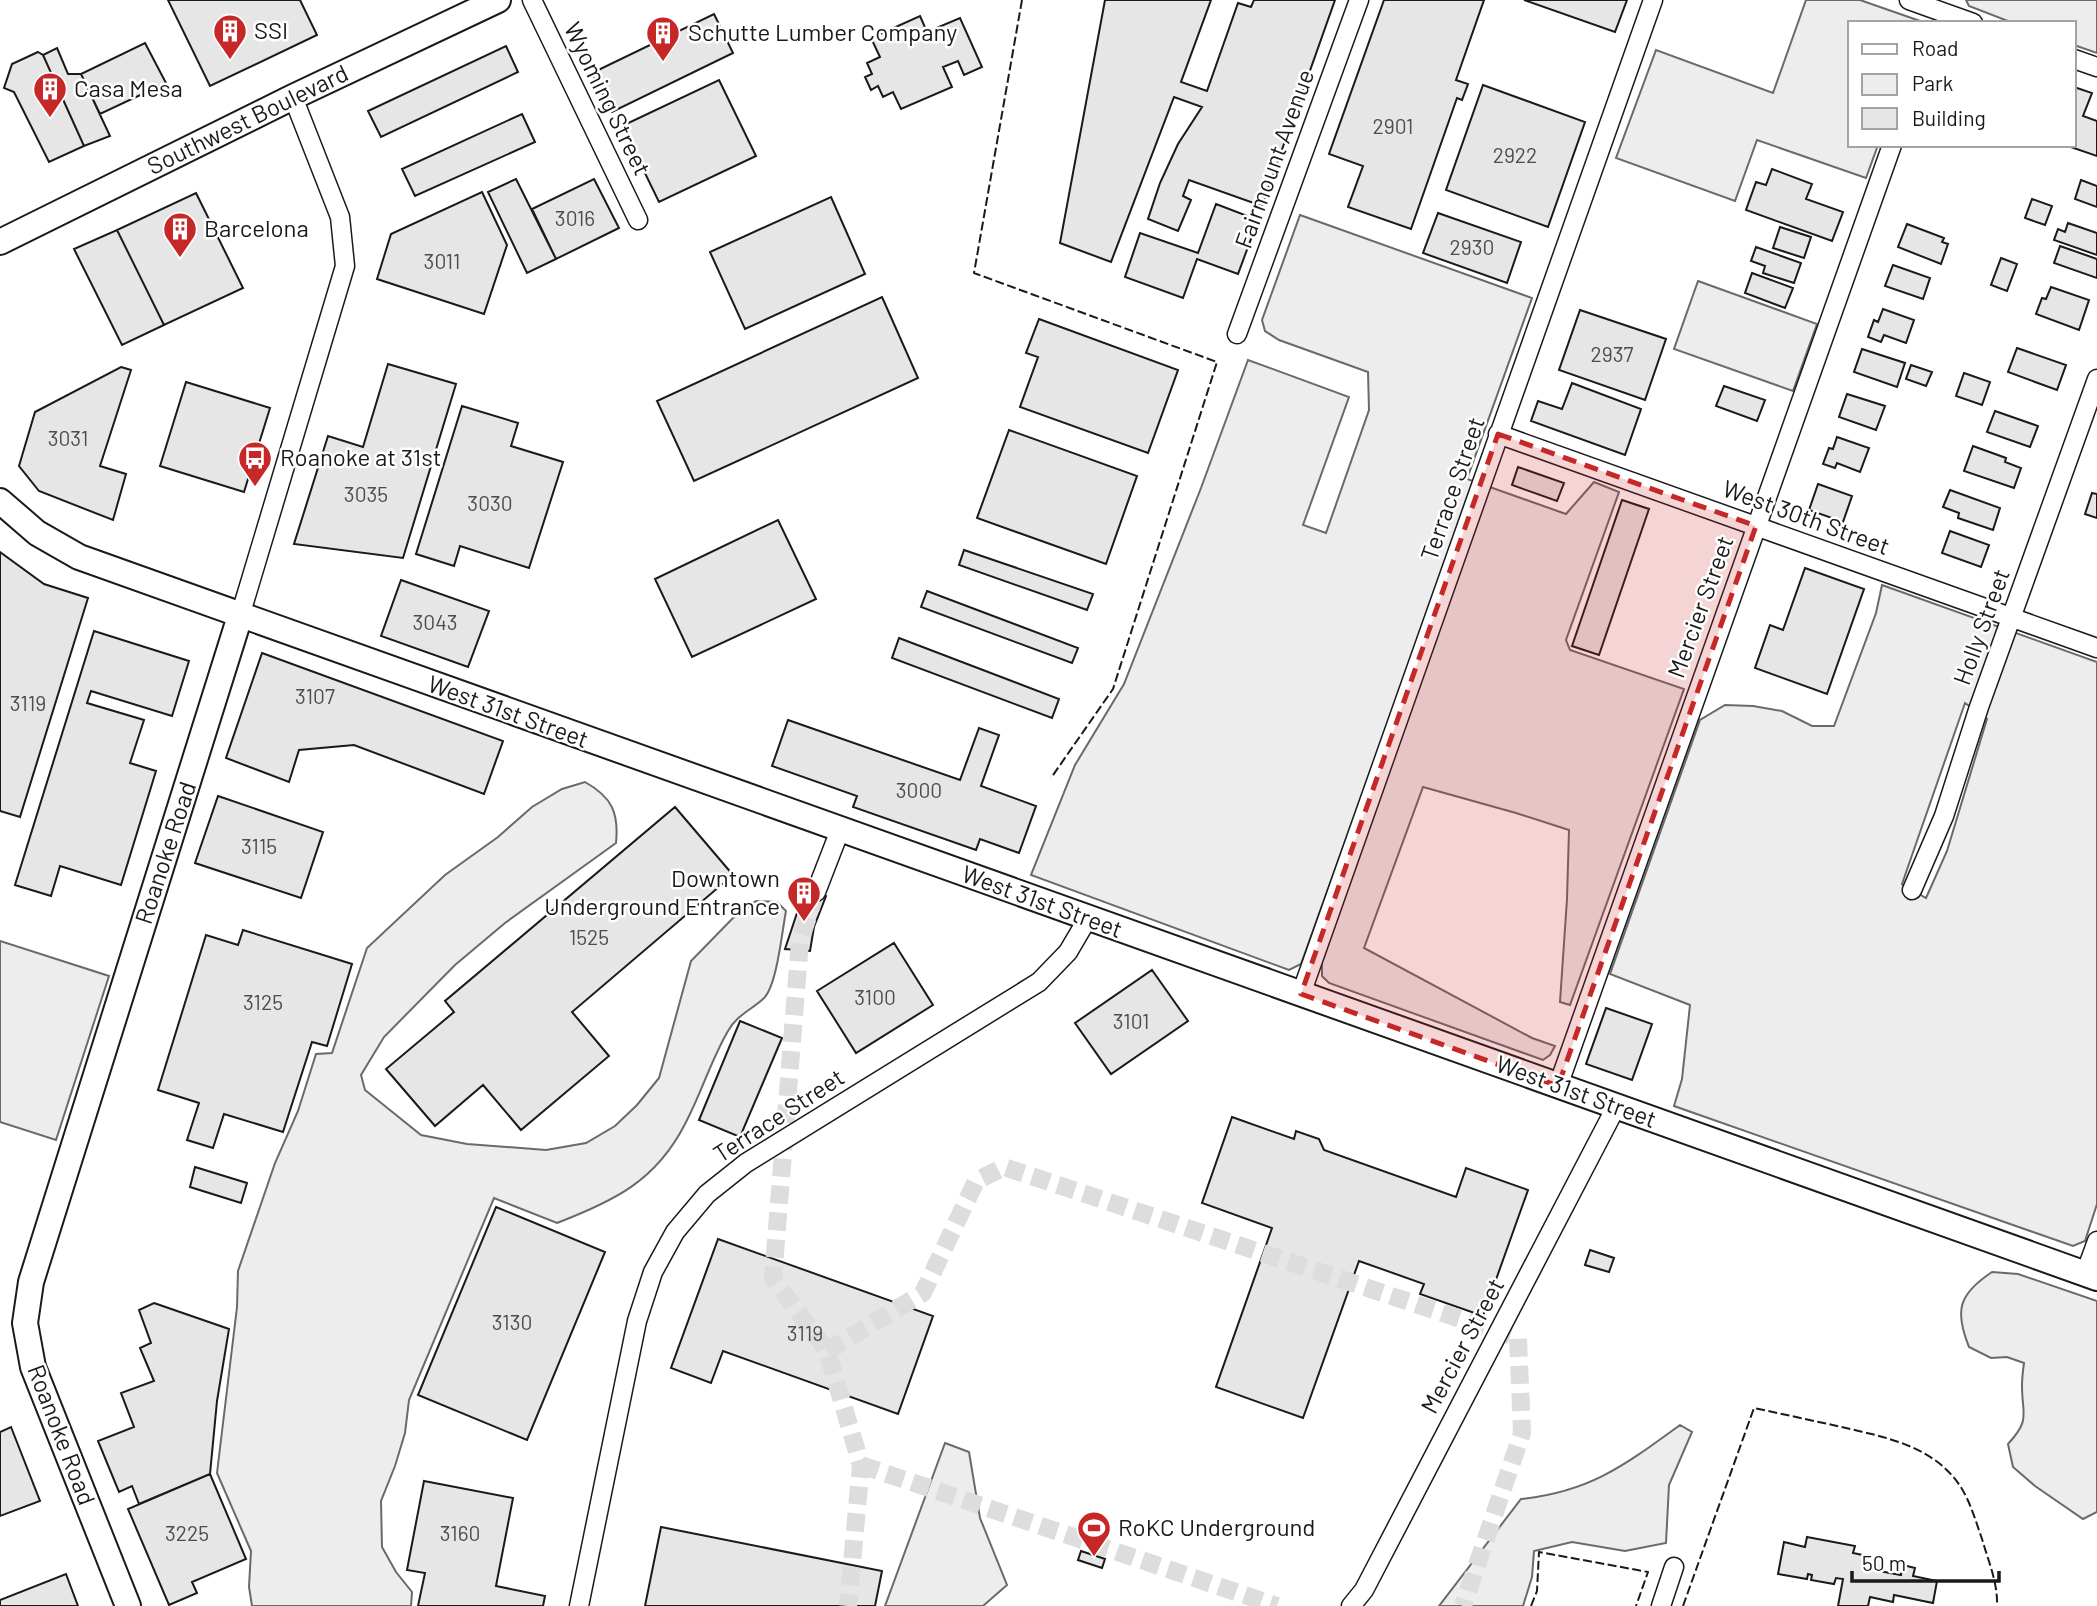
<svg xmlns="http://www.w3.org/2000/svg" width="2097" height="1606" font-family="Barlow,sans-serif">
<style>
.green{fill:#ededed;stroke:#6a6a6a;stroke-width:2;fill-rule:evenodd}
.building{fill:#e6e6e6;stroke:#1a1a1a;stroke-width:2}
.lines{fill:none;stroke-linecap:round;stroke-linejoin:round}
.street-tunnel{stroke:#ddd;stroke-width:18;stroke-dasharray:18 9;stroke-linecap:butt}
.street-casing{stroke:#1a1a1a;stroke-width:21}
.secondary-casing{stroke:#1a1a1a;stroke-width:28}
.street{stroke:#fff;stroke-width:18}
.secondary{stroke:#fff;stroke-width:24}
.fence{stroke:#1a1a1a;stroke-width:2;stroke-dasharray:9 3.5;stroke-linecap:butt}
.marked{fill:#c62828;fill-opacity:0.2;stroke:#c62828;stroke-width:5;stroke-dasharray:14 9;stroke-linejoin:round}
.labels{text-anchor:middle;stroke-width:5;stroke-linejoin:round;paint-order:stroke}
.number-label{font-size:21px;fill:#4d4d4d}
.poi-label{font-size:24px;fill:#1a1a1a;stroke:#fff;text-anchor:start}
.street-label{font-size:24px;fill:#1a1a1a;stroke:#fff}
</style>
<rect width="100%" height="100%" fill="#fff"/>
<path class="green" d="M1806,0H1860L1923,22L1850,23V145H1878L1866,178L1757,140L1735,201L1616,158L1656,50L1773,93Z
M1966,0H2097V53L2074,45V23H2013L1969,6Z
M1300,215L1532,298L1467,479L1566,514L1594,482L1619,492L1566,640L1570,650L1684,689L1570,1005L1560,1002L1567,899L1569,830L1516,813L1423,787L1364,948L1532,1038L1555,1046L1550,1055L1543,1060L1329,983L1322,976V962L1425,668L1410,661L1301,964L1289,970L1031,875L1075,765L1124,684L1201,488L1248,360L1349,397L1303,525L1326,533L1369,410L1368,372L1279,340L1265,331L1262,320Z
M1698,281L1817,324L1793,391L1674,349Z
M1882,585L2097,662V1204L2085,1241L2073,1246L1674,1106L1682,1079L1690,1005L1610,974L1700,720L1725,705L1753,706L1782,711L1812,726H1834L1876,613ZM1965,703L1987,719L1947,851L1926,898L1902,884Z
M585,782C612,797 619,813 616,843L505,923L455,965L384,1037L361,1075L365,1090L421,1135L467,1144L546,1150L586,1143L615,1126L637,1105L659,1078L691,961L733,918L756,901L777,902L786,911C782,931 777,987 763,999C751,1010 737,1015 728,1031C711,1060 701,1094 685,1124C656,1181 614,1201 557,1223L494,1198L409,1400L405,1433L395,1466L381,1501L382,1547L396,1572L412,1592L411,1606H252L249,1587L251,1551L217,1473L237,1307L238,1271L275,1163L298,1111L316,1054L332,1053L367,948L445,875L498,837L532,807L562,789Z
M0,941L109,976L56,1140L0,1122Z
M1992,1272L2018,1274L2097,1301V1512L2083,1519L2035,1486L2013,1467L2008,1444C2031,1419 2022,1415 2022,1386C2022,1378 2023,1370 2024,1363L2007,1357L1991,1358L1969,1347C1954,1310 1959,1294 1992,1272Z
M1680,1425L1692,1432L1669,1485L1666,1543L1625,1551L1572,1542L1534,1551L1532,1577L1523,1606H1439L1521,1499C1590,1492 1625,1465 1680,1425Z
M945,1443L969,1452L980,1518L1007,1585L983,1606H885Z"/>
<path class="building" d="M168,0H300L317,35L210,86Z
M1105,0H1211L1181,82L1207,91L1238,3L1251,7L1254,0H1335L1262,206L1189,180L1183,196L1191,200L1178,231L1148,219L1160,183L1178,144L1202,107L1174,97L1111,262L1060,243Z
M1384,0H1484L1456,80L1468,84L1462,100L1457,98L1411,229L1348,207L1363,166L1329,154Z
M1524,0H1627L1615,32Z
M714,14L733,53L612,112L592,73Z
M920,16L927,32L960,18L982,67L964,75L958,61L943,67L952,87L901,109L893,92L883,97L878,86L871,90L865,77L872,74L867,63L880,57L871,38Z
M145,43L166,83L100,114L81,74Z
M506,46L518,72L381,137L368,111Z
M57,48L68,74H81L110,136L84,146L43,55Z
M38,52L43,55L84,146L49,162L14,92L4,88L12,64Z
M719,80L756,156L659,202L622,126Z
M1483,85L1585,122L1548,227L1446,190Z
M2074,87L2092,93L2083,116L2097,121V156L2065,145H2074Z
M522,114L535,142L415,196L402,169Z
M1772,169L1812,184L1806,199L1843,212L1832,241L1746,210L1756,182L1766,185Z
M516,179L556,259L527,273L488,192Z
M594,179L619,228L556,259L532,209Z
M2081,180L2097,186V207L2075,199Z
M482,192L507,245L484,314L377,279L391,234Z
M196,193L243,288L164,325L117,230Z
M831,197L865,274L745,329L710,252Z
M2032,199L2052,206L2045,225L2025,218Z
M1216,204L1258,220L1238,274L1197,259L1183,298L1125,277L1140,233L1198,253Z
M1438,213L1521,242L1507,283L1423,253Z
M2068,223L2097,233V255L2054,240L2058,229L2065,232Z
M1907,224L1944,238L1942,242L1948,244L1941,264L1898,247Z
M1780,227L1811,237L1804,258L1773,248Z
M117,230L164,325L122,345L74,249Z
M2060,246L2097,259V278L2054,263Z
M1756,247L1801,263L1794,283L1763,273L1765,266L1751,261Z
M2001,258L2017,264L2007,291L1991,285Z
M1893,265L1930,278L1923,299L1885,286Z
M1752,273L1793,288L1785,308L1745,293Z
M2051,287L2089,300L2079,330L2036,314L2042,298L2046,299Z
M882,297L918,378L694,481L657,401Z
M1883,309L1914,320L1906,343L1884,335L1881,342L1868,337L1874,320L1878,322Z
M1580,310L1666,339L1645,400L1559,370Z
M1039,319L1178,370L1148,453L1020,407L1038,357L1026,353Z
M2017,348L2066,365L2057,390L2008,372Z
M1862,349L1905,363L1897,387L1854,372Z
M388,364L456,384L403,558L294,544L328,436L363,447Z
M1911,365L1932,372L1926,386L1906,379Z
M121,367L131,370L100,466L126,474L113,520L39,491L19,466L35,412Z
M1964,373L1990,382L1982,405L1956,396Z
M186,382L270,408L244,492L160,466Z
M1572,383L1641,409L1625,455L1531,421L1538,401L1562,409Z
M1724,386L1765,400L1757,421L1716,406Z
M1847,394L1885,406L1876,430L1839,417Z
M462,406L518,423L511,446L563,462L529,568L460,546L454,566L416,554Z
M1995,411L2038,426L2030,447L1987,432Z
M1009,430L1137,476L1106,564L977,518Z
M1837,437L1869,448L1860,472L1837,463L1835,468L1823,464L1829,448L1833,449Z
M1973,446L2006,458L2005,462L2021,468L2014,488L1964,471Z
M1518,467L1564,483L1557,501L1512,485Z
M1818,484L1852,496L1843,522L1809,510Z
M1950,490L2000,508L1993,530L1958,518L1959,513L1943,507Z
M2092,493L2097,494V518L2085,514Z
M1622,500L1649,509L1599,655L1572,646Z
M778,520L816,599L692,657L655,579Z
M1950,531L1989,545L1981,567L1942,553Z
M964,550L1093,594L1087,610L959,565Z
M0,552L44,584L88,598L20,817L0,811Z
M1805,568L1864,589L1827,694L1755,668L1770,625L1783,630Z
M401,580L489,611L468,667L381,636Z
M927,591L1078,648L1072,663L921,607Z
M94,631L189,661L172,716L91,691L87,703L144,720L130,763L156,771L121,885L60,866L51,896L15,885Z
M899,638L1059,699L1052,718L892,658Z
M262,653L503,741L484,794L354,745L299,750L289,782L226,758Z
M788,720L960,780L979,728L999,735L981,786L1036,806L1019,853L980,839L976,850L853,807L857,796L772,766Z
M218,796L323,832L301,898L195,863Z
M675,807L733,875L572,1012L609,1056L521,1130L483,1085L435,1126L386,1069L454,1012L445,1001Z
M805,889L826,896L814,927L810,951L785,949Z
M243,930L352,964L327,1046L312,1042L283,1132L224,1114L213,1148L187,1140L199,1103L158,1090L206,935L238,945Z
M894,943L933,1005L856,1053L817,991Z
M1152,970L1188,1021L1111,1074L1075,1023Z
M1606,1008L1652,1024L1632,1080L1586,1064Z
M740,1021L782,1038L740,1137L699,1120Z
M1232,1117L1294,1139L1296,1131L1319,1139L1324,1150L1456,1197L1466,1168L1528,1190L1483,1316L1420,1294L1424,1284L1359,1261L1303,1418L1216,1387L1272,1228L1202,1203Z
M195,1167L247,1183L241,1203L190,1187Z
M496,1207L605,1252L527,1440L418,1395Z
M718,1239L933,1316L898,1414L723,1351L711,1383L671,1368Z
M1590,1250L1614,1258L1609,1272L1585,1265Z
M154,1303L229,1329L217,1401L210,1474L139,1504L132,1486L119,1492L98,1441L134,1427L121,1393L154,1381L140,1348L151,1343L139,1310Z
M11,1427L40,1501L0,1516V1432Z
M210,1474L246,1559L192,1582L197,1593L169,1605L128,1509Z
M424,1481L513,1498L496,1586L545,1596L543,1606H418L425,1573L407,1570Z
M661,1527L882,1571L875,1606H645Z
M1807,1537L1855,1546L1853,1553L1882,1559L1879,1571L1901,1575L1903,1565L1915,1568L1913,1576L1937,1581L1933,1603L1894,1595L1893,1602L1870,1597L1868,1606H1838L1843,1579L1836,1578L1834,1584L1811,1580L1812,1575L1808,1574L1807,1579L1778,1574L1784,1542L1805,1547Z
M1081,1551L1105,1559L1102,1568L1078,1560Z
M66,1574L78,1606H0V1600Z"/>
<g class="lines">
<path class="street-tunnel" d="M816,892L800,941L773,1278L827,1351L861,1465L848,1606
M827,1351L923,1293L976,1181L1004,1167L1518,1338L1522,1433L1463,1606
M861,1465L1277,1606"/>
<g class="street-casing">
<path id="street" d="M532,0L638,220
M1909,0L1973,23
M2074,59L2097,67
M1237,334L1359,0
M1498,434L2097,648
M240,616L345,266L340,217L293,97
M1912,890L1944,816L1979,707L2097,379
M816,892L840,830
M1301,994L1653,0
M1558,1086L1892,145
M2085,1274L2097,1241
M579,1606L637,1321L653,1272L675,1232L707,1194L746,1163L1039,982L1068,952L1088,918
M1351,1606L1364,1590L1616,1107
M1661,1606L1674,1567"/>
</g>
<g class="secondary-casing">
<path id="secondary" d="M0,242L293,97L498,0
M0,501L37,533L79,557L2097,1278
M128,1606L33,1367L25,1323L31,1282L240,616"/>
</g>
<use href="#street" class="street"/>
<use href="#secondary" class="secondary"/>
<path class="fence" d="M1022,0L974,273L1217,362L1113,689L1051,778
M1531,1606L1537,1591L1539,1552L1648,1572L1636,1606
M1683,1606L1754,1408C1782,1414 1810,1420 1837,1426C1884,1437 1935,1445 1962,1489C1971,1504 1976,1522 1982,1539C1988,1560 1998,1583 1997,1606"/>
</g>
<path class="marked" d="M1498,434L1756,526L1558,1086L1301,994Z"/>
<defs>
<g id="building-pin" transform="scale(1.75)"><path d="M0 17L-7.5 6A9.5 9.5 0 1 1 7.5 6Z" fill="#c62828" stroke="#fff"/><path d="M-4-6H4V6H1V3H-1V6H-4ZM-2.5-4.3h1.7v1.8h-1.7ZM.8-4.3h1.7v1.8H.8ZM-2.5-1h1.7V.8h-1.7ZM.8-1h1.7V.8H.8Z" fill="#fff"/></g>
<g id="bus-pin" transform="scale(1.75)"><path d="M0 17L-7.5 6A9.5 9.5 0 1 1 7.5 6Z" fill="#c62828" stroke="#fff"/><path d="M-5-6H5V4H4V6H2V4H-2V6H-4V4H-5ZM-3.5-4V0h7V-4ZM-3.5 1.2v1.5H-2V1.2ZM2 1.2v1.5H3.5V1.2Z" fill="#fff"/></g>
<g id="stadium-pin" transform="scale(1.75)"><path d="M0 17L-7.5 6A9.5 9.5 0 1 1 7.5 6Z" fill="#c62828" stroke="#fff"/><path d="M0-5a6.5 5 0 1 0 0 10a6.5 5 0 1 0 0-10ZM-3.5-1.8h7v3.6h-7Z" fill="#fff"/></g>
</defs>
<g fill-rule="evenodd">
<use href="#building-pin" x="230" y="31"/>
<use href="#building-pin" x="663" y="33"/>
<use href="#building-pin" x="50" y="89"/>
<use href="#building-pin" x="180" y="229"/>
<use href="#bus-pin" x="255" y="458"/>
<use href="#building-pin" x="804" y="893"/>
<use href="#stadium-pin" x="1094" y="1528"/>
</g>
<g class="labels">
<g class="number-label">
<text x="1393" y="134">2901</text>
<text x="1515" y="163">2922</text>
<text x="575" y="226">3016</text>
<text x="1472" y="255">2930</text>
<text x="442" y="269">3011</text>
<text x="1612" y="362">2937</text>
<text x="68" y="446">3031</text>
<text x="366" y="502">3035</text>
<text x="490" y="511">3030</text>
<text x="435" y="630">3043</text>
<text x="315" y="704">3107</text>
<text x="28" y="711">3119</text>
<text x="919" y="798">3000</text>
<text x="259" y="854">3115</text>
<text x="589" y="945">1525</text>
<text x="875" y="1005">3100</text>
<text x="263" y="1010">3125</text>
<text x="1131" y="1029">3101</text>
<text x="512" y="1330">3130</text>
<text x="805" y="1341">3119</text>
<text x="187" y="1541">3225</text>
<text x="460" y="1541">3160</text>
</g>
<g class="poi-label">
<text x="254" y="39">SSI</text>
<text x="688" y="41">Schutte Lumber Company</text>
<text x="74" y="97">Casa Mesa</text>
<text x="204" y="237">Barcelona</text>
<text x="280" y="466">Roanoke at 31st</text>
<text x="780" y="887" text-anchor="end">Downtown<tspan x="780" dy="28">Underground Entrance</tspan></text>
<text x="1118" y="1536">RoKC Underground</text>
</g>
<g class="street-label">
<text transform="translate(607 99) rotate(64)" y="8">Wyoming Street</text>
<text transform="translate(248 120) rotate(-26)" y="8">Southwest Boulevard</text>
<text transform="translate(1275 159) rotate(-70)" y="8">Fairmount Avenue</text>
<text transform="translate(1453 489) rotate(-71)" y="8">Terrace Street</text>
<text transform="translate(1806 518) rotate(20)" y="8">West 30th Street</text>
<text transform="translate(1701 607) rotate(-70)" y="8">Mercier Street</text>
<text transform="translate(1982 627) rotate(-70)" y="8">Holly Street</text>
<text transform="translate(508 712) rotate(20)" y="8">West 31st Street</text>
<text transform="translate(166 853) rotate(-72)" y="8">Roanoke Road</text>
<text transform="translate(1042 902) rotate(20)" y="8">West 31st Street</text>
<text transform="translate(1576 1092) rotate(20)" y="8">West 31st Street</text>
<text transform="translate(779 1116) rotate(-33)" y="8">Terrace Street</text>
<text transform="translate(1463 1346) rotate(-62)" y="8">Mercier Street</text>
<text transform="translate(61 1435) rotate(69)" y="8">Roanoke Road</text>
</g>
</g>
<rect x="1848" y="21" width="228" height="126" fill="#ffffff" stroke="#a3a3a3" stroke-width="2"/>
<rect x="1862" y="44" width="35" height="10" fill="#ffffff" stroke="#a3a3a3" stroke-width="2"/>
<text x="1912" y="56" font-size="21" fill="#1a1a1a">Road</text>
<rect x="1862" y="74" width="35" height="21" fill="#ededed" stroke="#a3a3a3" stroke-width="2"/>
<text x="1912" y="91" font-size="21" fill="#1a1a1a">Park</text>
<rect x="1862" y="108" width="35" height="21" fill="#e6e6e6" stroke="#a3a3a3" stroke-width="2"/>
<text x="1912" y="126" font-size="21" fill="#1a1a1a">Building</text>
<path d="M1852 1571v10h147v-10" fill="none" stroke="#1a1a1a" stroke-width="3.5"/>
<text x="1862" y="1571" font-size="21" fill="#1a1a1a" stroke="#ffffff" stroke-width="5" paint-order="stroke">50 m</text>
</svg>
